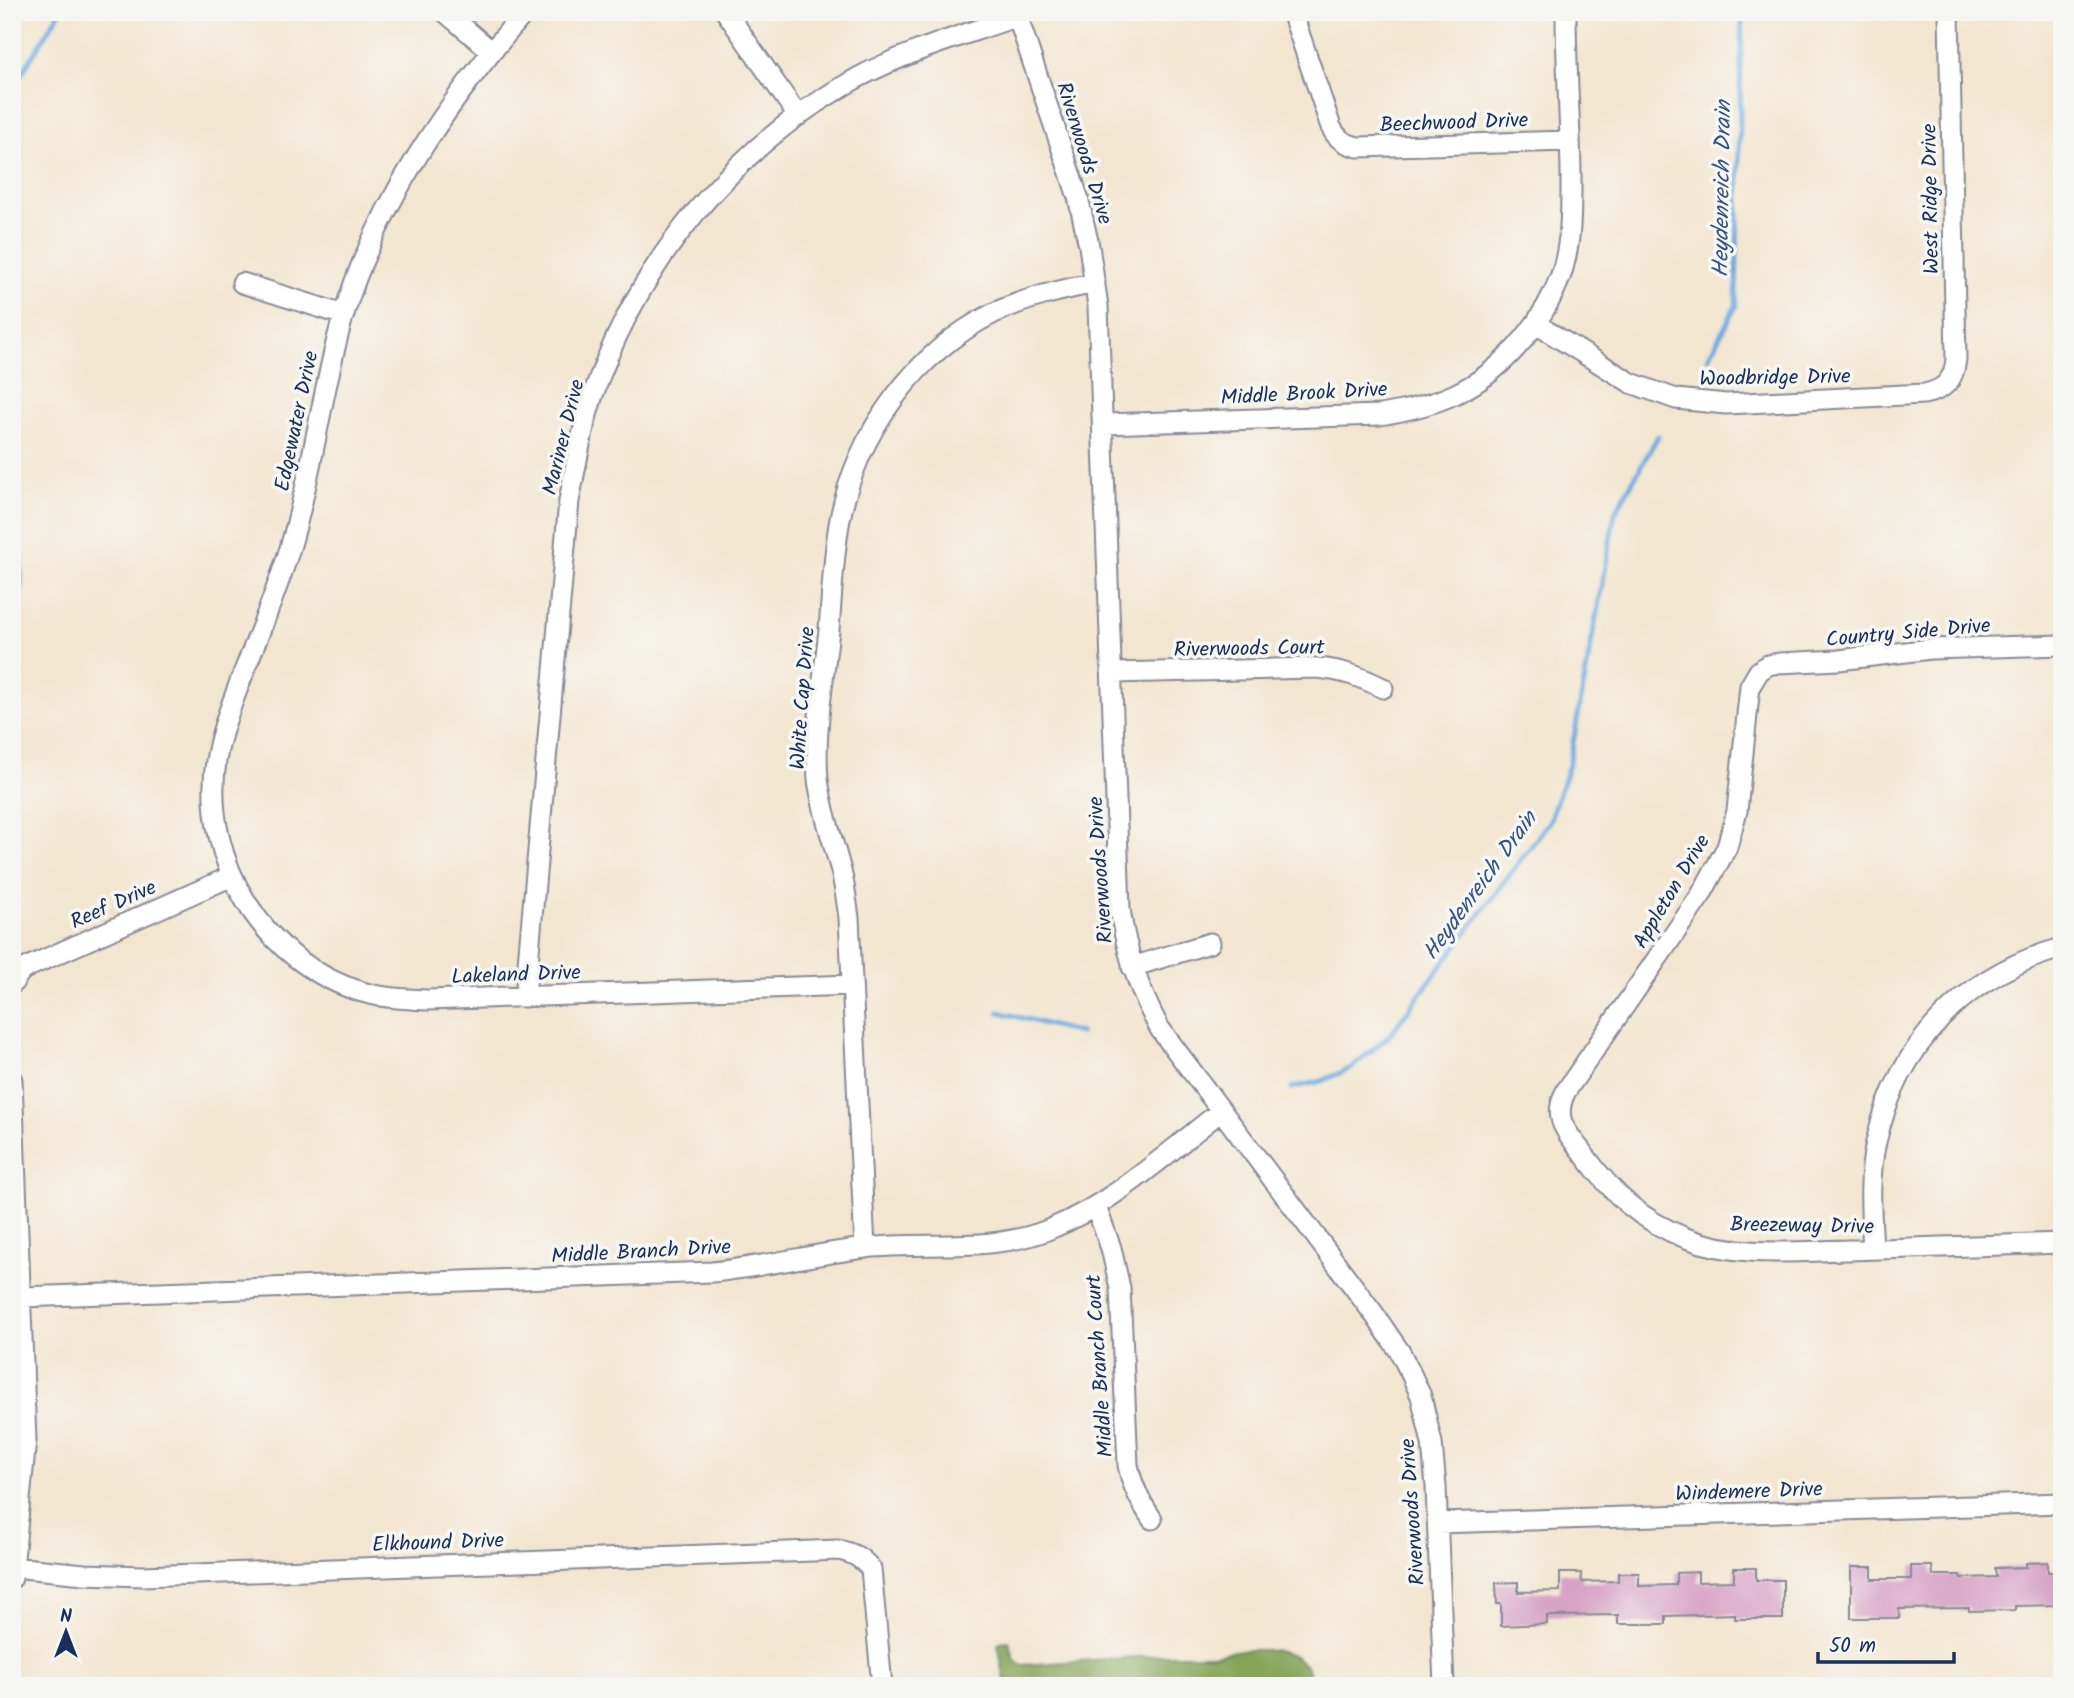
<svg xmlns="http://www.w3.org/2000/svg" width="2074" height="1698" font-family="Kalam,sans-serif">
<style>
.forest{fill:#85a559;stroke:#506a5c;stroke-width:2}
.lines{fill:none;stroke-linecap:round;stroke-linejoin:round}
.stream{stroke:#70a9e0;stroke-width:5}
.building{fill:#d7a2c6}
.street-casing{stroke:#878a97;stroke-width:23}
.street{stroke:#fff;stroke-width:19}
.labels{text-anchor:middle;stroke-width:7;stroke-linejoin:round;paint-order:stroke}
.street-label{font-size:21px;fill:#1b2f5e;stroke:#f6f6f2}
.water-label{font-size:23px;font-style:italic;fill:#355485;stroke:#f6f6f2}
</style>
<rect width="100%" height="100%" fill="#f6f6f2"/>
<filter id="ink" filterUnits="userSpaceOnUse"><feTurbulence type="fractalNoise" baseFrequency=".0143" numOctaves="2"/><feDisplacementMap in="SourceGraphic" scale="14" xChannelSelector="R" yChannelSelector="G"/><feConvolveMatrix kernelMatrix="1 2 1 2 8 2 1 2 1" color-interpolation-filters="sRGB"/></filter>
<filter id="wash" filterUnits="userSpaceOnUse"><feTurbulence type="fractalNoise" baseFrequency=".00686" numOctaves="4" result="noise"/><feDisplacementMap in="SourceGraphic" scale="28" xChannelSelector="R" yChannelSelector="G"/><feGaussianBlur stdDeviation="1.57" result="paint"/><feColorMatrix in="noise" values="0 0 0 0 0 0 0 0 0 0 0 0 0 0 0 0 0 1.4 0 .05"/><feComposite in="paint" operator="in"/></filter>
<g filter="url(#wash)">
<rect width="100%" height="100%" fill="#f3e6d0"/>
<path class="forest" d="M1009,1641L1015,1660L1022,1665L1163,1655H1212L1242,1650H1273L1295,1656L1307,1668L1312,1686H1006L998,1645L1000,1642Z"/>
<g class="lines">
<path class="stream" d="M12,89L60,12
M1708,358L1736,306L1742,12
M12,503C17,541 30,590 12,626
M999,1012L1080,1033
M1292,1088L1322,1081L1351,1068L1389,1036L1549,822L1569,765L1615,513L1658,436"/>
</g>
<g id="blocks">
<path class="building" d="M2048,1562V1572H2062V1605L2015,1606V1610L1969,1611V1608L1899,1609V1618H1851V1567H1872V1579H1911V1566H1932L1933,1575H1960L1961,1578L1996,1577L1995,1568L2026,1567V1563Z
M1734,1568H1756V1580H1783V1619H1735V1614L1666,1616V1624H1618V1615L1547,1616V1624L1501,1626V1604H1497L1496,1583L1518,1582V1592L1560,1591V1573H1581L1582,1582L1618,1581V1573H1639V1586L1676,1585V1573L1698,1572V1582L1734,1581Z"/>
</g>
</g>
<g filter="url(#ink)">
<use href="#blocks" fill-opacity="0" stroke="#878a97" stroke-width="2"/>
<g class="lines">
<g class="street-casing">
<path id="street" d="M445,12L491,51
M525,12C448,101 377,203 343,317C321,393 313,472 290,548C276,594 257,638 240,682C230,708 220,734 216,761C201,862 265,963 362,992C383,998 405,999 427,1000L852,985
M726,12L798,116
M1016,12L1078,197L1089,246L1098,306L1120,909C1126,952 1139,991 1160,1029L1374,1314L1400,1352L1412,1376L1421,1396L1432,1443L1436,1487L1444,1686
M1292,12L1331,127C1337,139 1345,144 1358,147L1570,141
M242,283L344,315
M1536,324L1631,383L1676,399L1726,404L1924,394C1945,390 1954,380 1956,359L1949,12
M1104,424L1380,415C1436,406 1477,391 1515,349C1536,326 1552,301 1562,272C1572,239 1571,206 1571,172C1570,119 1566,65 1566,12
M2062,645L1931,649L1839,660L1779,663L1768,665L1759,671L1750,686L1737,811L1727,847L1701,895L1566,1091C1551,1120 1568,1133 1585,1156C1614,1195 1640,1220 1686,1238C1738,1258 1796,1251 1849,1250C1920,1247 1991,1245 2062,1243
M1113,673L1317,668C1342,670 1361,677 1383,688
M1132,967L1210,943
M12,984L21,971L30,966L232,876
M525,997L569,501C576,467 581,431 592,398C638,262 733,146 859,77C908,51 964,35 1018,16
M12,1080L26,1440L12,1578
M1096,1207L1111,1248L1120,1288L1128,1465C1132,1486 1140,1501 1152,1519
M865,1248L849,918C847,903 845,887 841,871C833,840 822,811 818,779C814,732 824,677 829,630C832,594 833,556 840,519C857,433 914,353 994,313C1026,298 1061,290 1095,283
M1873,1249C1871,1214 1868,1177 1876,1142C1898,1045 1965,974 2062,948
M21,1297L712,1272C763,1267 814,1254 865,1248C926,1241 993,1253 1050,1229C1114,1203 1167,1153 1221,1111
M1438,1523L2062,1503
M13,1567L84,1574L143,1576L838,1550C853,1553 861,1557 871,1569L882,1686"/>
</g>
<use href="#street" class="street"/>
</g>
</g>
<g class="labels">
<g class="street-label">
<text transform="translate(1454 122) rotate(-2)" y="7">Beechwood Drive</text>
<text transform="translate(1085 153) rotate(73)" y="7">Riverwoods Drive</text>
<text transform="translate(1930 199) rotate(-91)" y="7">West Ridge Drive</text>
<text transform="translate(1775 377) rotate(-1)" y="7">Woodbridge Drive</text>
<text transform="translate(1304 393) rotate(-3)" y="7">Middle Brook Drive</text>
<text transform="translate(296 421) rotate(-78)" y="7">Edgewater Drive</text>
<text transform="translate(563 437) rotate(-76)" y="7">Mariner Drive</text>
<text transform="translate(1908 632) rotate(-5)" y="7">Country Side Drive</text>
<text transform="translate(1249 648) rotate(-1)" y="7">Riverwoods Court</text>
<text transform="translate(802 698) rotate(-86)" y="7">White Cap Drive</text>
<text transform="translate(1100 870) rotate(-94)" y="7">Riverwoods Drive</text>
<text transform="translate(1671 891) rotate(-59)" y="7">Appleton Drive</text>
<text transform="translate(113 904) rotate(-24)" y="7">Reef Drive</text>
<text transform="translate(516 974) rotate(-2)" y="7">Lakeland Drive</text>
<text transform="translate(1802 1225) rotate(1)" y="7">Breezeway Drive</text>
<text transform="translate(641 1251) rotate(-3)" y="7">Middle Branch Drive</text>
<text transform="translate(1099 1366) rotate(-94)" y="7">Middle Branch Court</text>
<text transform="translate(1749 1491) rotate(-2)" y="7">Windemere Drive</text>
<text transform="translate(1412 1512) rotate(-94)" y="7">Riverwoods Drive</text>
<text transform="translate(438 1542) rotate(-2)" y="7">Elkhound Drive</text>
</g>
<g class="water-label">
<text transform="translate(1721 189) rotate(-89)" y="8">Heydenreich Drain</text>
<text transform="translate(1479 885) rotate(-54)" y="8">Heydenreich Drain</text>
</g>
</g>
<rect width="2074" height="1698" fill="none" stroke="#f6f6f2" stroke-width="42"/>
<g transform="translate(66 1632)" stroke="#f6f6f2" stroke-width="5" paint-order="stroke">
<path d="M0-5L12 26L0 18L-12 26Z" fill="#1b2f5e"/>
<text y="-10" font-size="19" font-weight="bold" text-anchor="middle" fill="#1b2f5e">N</text>
</g>
<path d="M1818 1652v10h136v-10" fill="none" stroke="#1b2f5e" stroke-width="3.5"/>
<text x="1829" y="1652" font-size="21" fill="#1b2f5e" stroke="#f6f6f2" stroke-width="5" paint-order="stroke">50 m</text>
</svg>
